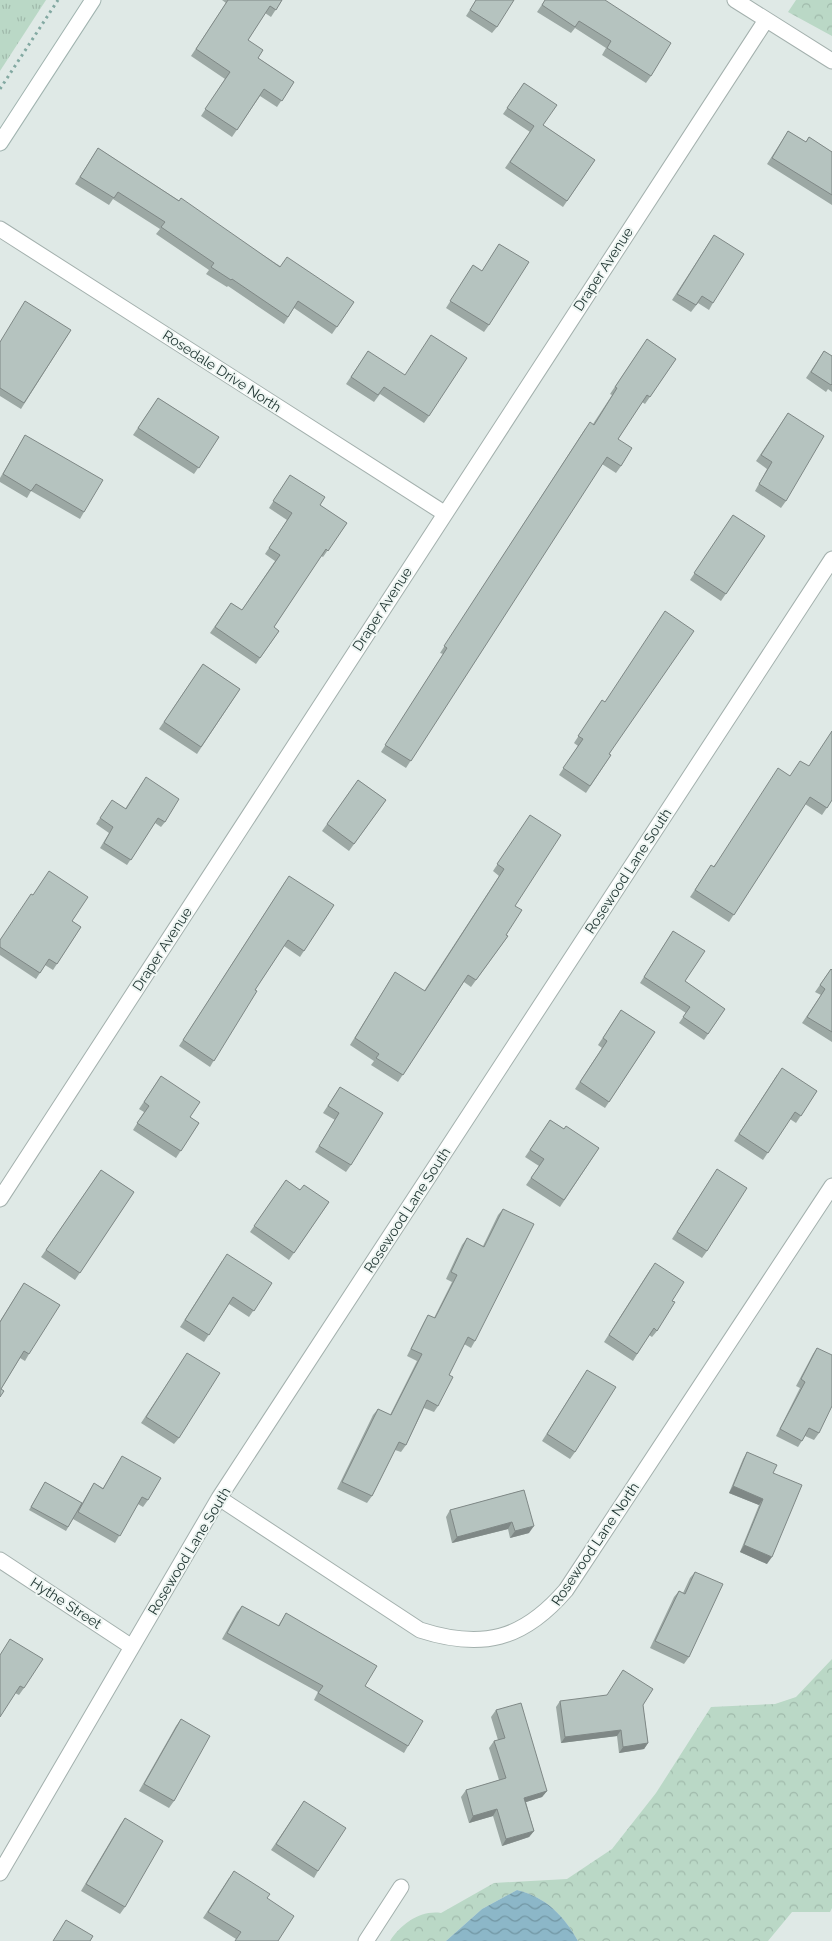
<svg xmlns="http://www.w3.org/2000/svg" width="832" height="1941" font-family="Raleway,sans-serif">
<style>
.grass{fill:url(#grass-tufts)}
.forest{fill:url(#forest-crowns)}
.water{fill:url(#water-waves)}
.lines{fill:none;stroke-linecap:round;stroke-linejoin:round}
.street-casing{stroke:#a3b0ad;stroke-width:17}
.secondary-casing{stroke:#a0b3af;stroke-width:17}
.path{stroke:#83a9a2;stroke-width:3;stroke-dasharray:2.5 4;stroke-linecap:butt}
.street{stroke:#fff;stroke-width:15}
.secondary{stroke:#fff;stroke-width:15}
.wall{fill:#9ca8a4}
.shaded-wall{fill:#7f8886}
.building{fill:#b5c3bf;stroke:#7f8886}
.labels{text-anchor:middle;stroke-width:4;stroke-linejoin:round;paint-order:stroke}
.street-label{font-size:14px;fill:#223734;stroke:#eff6f3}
</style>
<defs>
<pattern id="grass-tufts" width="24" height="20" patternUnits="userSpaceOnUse" patternTransform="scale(1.25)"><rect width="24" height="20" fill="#bad8c6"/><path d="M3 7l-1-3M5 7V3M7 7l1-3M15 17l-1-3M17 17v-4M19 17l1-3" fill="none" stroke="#a0baab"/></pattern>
<pattern id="forest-crowns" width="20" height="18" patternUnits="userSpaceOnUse" patternTransform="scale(1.25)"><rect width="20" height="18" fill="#bad8c6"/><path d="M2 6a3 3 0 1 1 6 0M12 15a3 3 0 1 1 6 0" fill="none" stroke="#a0baab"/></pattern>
<pattern id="water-waves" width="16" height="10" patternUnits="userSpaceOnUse" patternTransform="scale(1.25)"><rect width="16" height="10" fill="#8cb7c8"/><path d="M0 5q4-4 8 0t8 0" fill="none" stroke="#7296a3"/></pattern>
</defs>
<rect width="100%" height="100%" fill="#dfe9e6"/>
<path class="grass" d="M0,0H46L0,71Z"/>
<path class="forest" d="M796,0H832V36L788,12Z
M832,1659V1908L830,1912H792L768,1941H578C564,1916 546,1897 517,1890L482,1909L446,1941H390C401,1924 420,1910 441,1913L494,1883L567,1879L612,1849L656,1793L711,1707L775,1704L796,1697Z"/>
<path class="water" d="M517,1890C546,1897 564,1916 578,1941H446L482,1909Z"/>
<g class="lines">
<g class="street-casing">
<path id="street" d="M735,0L832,61
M0,229L444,513
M0,1199L766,20
M219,1498L420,1630C482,1650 523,1640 566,1590L832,1186
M0,1560L132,1647
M0,1873L219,1498L832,559
M366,1941L401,1887"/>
</g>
<g class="secondary-casing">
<path id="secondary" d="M0,143L93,0"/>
</g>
<path class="path" d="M0,89L58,0"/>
<use href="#street" class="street"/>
<use href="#secondary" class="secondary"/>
</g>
<path class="wall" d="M222,0H282L271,17L265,13L248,40L258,58L294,82L277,107L260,96L232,137L201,116L225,79L191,56L226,3Z
M476,0L497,27L492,33L466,16Z
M545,0H605L651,76L646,83L602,55L606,48L575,28L571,33L537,12Z
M524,83L543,125L595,160L563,207L505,168L530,132L503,114Z
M788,131L806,142L809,137L832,152V205L767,164Z
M98,148L280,266L354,302L332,334L294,308L284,324L228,286L227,287L206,274L209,270L156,234L160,229L113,199L109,205L75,184Z
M714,235L713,303L709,310L698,303L691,312L672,300Z
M499,244L489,325L484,332L446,308L473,265L482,271Z
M71,330L21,409L0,396V341Z
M647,339L676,359L645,404L642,402L618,439L621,466L616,473L602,464L406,768L381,752L443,654L440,653L585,429L593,424L612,395L610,394Z
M368,351L429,416L424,423L380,394L374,402L346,384Z
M824,351L832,356V392L828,389L826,392L806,378Z
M158,398L219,437L194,474L133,435Z
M788,413L786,501L781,508L755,491L767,469L756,461Z
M25,435L84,512L80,519L31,491L27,498L0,482V478Z
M290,475L320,505L347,523L323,557L321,556L274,627L279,631L256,664L210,633L231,603L242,610L275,561L265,554L287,520L269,508Z
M733,515L765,536L721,601L690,580Z
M203,664L240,689L197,754L159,729Z
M602,700L609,754L611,755L586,793L559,775L578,746L574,743Z
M790,776L832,800L822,815L805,804L729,922L690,897L711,865L713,867Z
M358,780L386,800L349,851L322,831Z
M142,783L165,822L161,827L155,823L127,865L100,848L109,833L96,824L108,806L125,809Z
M530,815L515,906L506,935L508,936L471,987L464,982L398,1082L371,1065L374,1061L350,1045L395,972L424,991L499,876L493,871Z
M285,882L334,905L300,957L284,946L255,990L210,1067L179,1046Z
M72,921L81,927L53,970L45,965L36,979L0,955V940Z
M673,931L685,981L725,1009L704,1040L679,1023L686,1013L640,983Z
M831,969L832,970V1042L802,1023L821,995L815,992Z
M621,1010L655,1032L605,1108L575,1089L602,1048L598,1045Z
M777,1075L817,1091L796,1123L790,1119L763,1160L734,1141Z
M161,1076L190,1117L199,1123L176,1158L133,1130L144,1112L139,1109Z
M340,1087L351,1165L346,1172L315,1152L335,1120L323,1113Z
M550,1120L564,1129L599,1148L560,1207L526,1185L539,1166L525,1157Z
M717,1169L707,1251L702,1258L672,1239Z
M101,1170L134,1192L75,1280L41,1257Z
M286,1180L300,1190L329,1202L289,1260L250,1232Z
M503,1209L475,1341L471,1348L464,1344L449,1375L438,1406L434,1412L424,1408L406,1445L401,1452L395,1450L372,1496L367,1503L337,1489L373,1415L378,1409L390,1415L417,1361L407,1356L424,1322L428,1315L434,1318L452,1282L446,1279L462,1245L467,1238L483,1246L498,1215Z
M222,1261L272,1283L249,1317L229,1304L204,1342L180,1327Z
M650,1270L672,1301L657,1331L652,1337L649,1335L633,1361L604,1342Z
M24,1283L29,1354L25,1361L20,1358L1,1389L0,1397V1321Z
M817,1348L819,1433L814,1440L805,1436L798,1447L776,1436L800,1388L796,1386L813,1354Z
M183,1360L179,1438L174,1444L141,1423Z
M587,1370L575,1452L570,1459L542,1441Z
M747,1452L773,1473L767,1564L740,1552L759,1505L729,1493L743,1459Z
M122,1456L148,1500L143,1507L138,1504L115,1543L73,1519L66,1531L29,1510L45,1482L82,1503L94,1483L103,1488Z
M524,1490L529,1533L510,1538L508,1529L452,1543L446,1517L450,1510Z
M695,1572L689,1657L684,1664L650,1648L674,1597L679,1591L683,1593L690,1578Z
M242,1606L278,1626L286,1613L365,1686L408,1746L404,1753L314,1700L318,1692L222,1639L237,1612Z
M0,1654L24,1688L19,1695L15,1693Z
M560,1701L643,1705L648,1743L644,1749L619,1753L617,1736L561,1743L556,1707Z
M496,1710L547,1791L542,1797L526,1802L534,1831L529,1837L502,1846L493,1816L469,1823L461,1797L466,1790L499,1780L489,1748L494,1741L498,1740L491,1717Z
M181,1719L174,1801L169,1808L139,1791L176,1726Z
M304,1801L318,1871L314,1878L271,1850Z
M125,1818V1907L120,1914L81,1891L120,1825Z
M229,1878L267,1898L236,1939L203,1918Z"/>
<path class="shaded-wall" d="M733,1486L763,1499L759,1505L729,1493Z
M512,1522L508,1529L452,1543L457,1537Z
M534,1526L529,1533L510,1538L515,1531Z
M744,1545L772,1557L767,1564L740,1552Z
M621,1730L617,1736L561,1743L565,1737Z
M648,1743L644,1749L619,1753L623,1747Z
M547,1791L542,1797L520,1804L524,1798Z
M497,1809L493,1816L469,1823L473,1816Z
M534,1831L529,1837L502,1846L506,1839Z"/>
<path class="building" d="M228,0H282L276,10L270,6L248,40L263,50L258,58L294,82L282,101L264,89L237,130L205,109L230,72L196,49Z
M476,0H514L497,27L470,10Z
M545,0H605L671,43L651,76L607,48L611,41L579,21L575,27L542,5Z
M524,83L557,105L543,125L595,160L567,201L510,162L534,126L507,108Z
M788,131L806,142L809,137L832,152V195L772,158Z
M98,148L179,201L181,198L280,267L287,257L354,302L337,327L298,301L288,317L232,279L231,280L211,267L214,263L161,227L165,222L118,192L114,198L80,177Z
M714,235L744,254L713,303L702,296L696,305L677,294Z
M499,244L529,262L489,325L450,301L473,265L482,271Z
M25,301L71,330L24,403L0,388V342Z
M431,335L467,358L429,416L384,387L378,395L351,377L368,351L405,375Z
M647,339L676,359L650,397L647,395L618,439L632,448L621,466L607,457L411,761L385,745L447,648L444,646L590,422L594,425L617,388L615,387Z
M824,351L832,356V384L831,385L811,372Z
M158,398L219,437L199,468L138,428Z
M788,413L824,436L786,501L759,484L772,462L761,455Z
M25,435L103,480L84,512L36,484L31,491L3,474Z
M290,475L325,497L320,505L347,523L328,551L326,549L274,627L279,631L260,658L215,627L231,603L242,610L280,555L269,548L292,513L273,501Z
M733,515L765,536L726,594L694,573Z
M665,611L694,631L609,754L611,755L590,786L563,768L583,739L578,736L602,700L605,702Z
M203,664L240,689L201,747L164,722Z
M832,731V800L827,808L810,797L734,915L695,890L711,865L714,867L778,768L790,776L800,761L809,766Z
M146,777L179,799L165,822L158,818L131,860L104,843L113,827L100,818L112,800L126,809Z
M358,780L386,800L354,844L327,824Z
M530,815L561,835L515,906L522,910L506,935L508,936L476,980L468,975L403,1075L376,1058L379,1054L355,1038L395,972L425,991L504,869L497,864Z
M49,871L88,897L72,921L81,927L57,964L49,959L40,973L0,947V940L31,894L33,895Z
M289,876L334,905L304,951L288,940L255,990L257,991L214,1061L183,1040Z
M673,931L705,951L685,981L725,1009L708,1034L683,1017L690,1007L644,977Z
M831,969L832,970V1032L807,1017L825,989L820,985Z
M621,1010L655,1032L609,1102L580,1082L607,1041L603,1038Z
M782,1068L817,1091L801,1116L795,1112L768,1153L739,1134Z
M161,1076L200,1102L190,1117L199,1123L181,1151L137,1123L149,1106L144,1102Z
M340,1087L383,1113L351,1165L319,1146L339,1113L328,1106Z
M550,1120L564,1129L566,1126L599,1148L564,1200L531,1178L544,1159L530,1150Z
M717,1169L747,1188L707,1251L677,1232Z
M101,1170L134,1192L80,1273L46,1250Z
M286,1180L300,1190L304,1185L329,1202L294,1253L254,1226Z
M503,1209L534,1224L475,1341L468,1337L449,1375L453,1377L438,1406L427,1400L406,1445L399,1442L372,1496L342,1482L378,1409L391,1415L422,1354L411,1349L428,1315L435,1318L457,1275L451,1272L467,1238L484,1247Z
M227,1254L272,1283L254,1311L233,1297L209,1335L185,1320Z
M655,1263L684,1282L672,1301L675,1302L657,1331L654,1328L637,1354L609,1335Z
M24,1283L60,1305L29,1354L24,1351L1,1389L4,1391L0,1397V1322Z
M817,1348L832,1355V1406L819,1433L809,1428L802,1441L780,1429L805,1382L801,1379Z
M187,1353L220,1373L179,1438L146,1417Z
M587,1370L616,1387L575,1452L547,1434Z
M747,1452L777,1465L773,1473L802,1485L772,1557L744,1545L763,1499L733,1486Z
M122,1456L161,1478L148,1500L142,1497L120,1536L78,1512L94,1483L103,1489Z
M45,1482L82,1503L68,1527L31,1507Z
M524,1490L534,1526L515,1531L512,1522L457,1537L450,1510Z
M695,1572L723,1584L689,1657L655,1641L679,1591L685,1594Z
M242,1606L279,1626L286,1613L377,1666L365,1686L423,1721L408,1746L318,1693L323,1686L227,1633Z
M10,1639L43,1659L24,1688L20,1686L0,1717V1655Z
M623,1670L653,1689L643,1705L648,1743L623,1747L621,1730L565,1737L560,1701L607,1695Z
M521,1703L547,1791L524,1798L534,1831L506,1839L497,1809L473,1816L466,1790L506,1778L494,1741L505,1738L496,1710Z
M181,1719L210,1736L174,1801L144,1784Z
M304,1801L346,1828L318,1871L276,1844Z
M125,1818L163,1841L125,1907L86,1884Z
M234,1871L270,1894L267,1898L294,1916L278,1941H235L241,1932L208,1912Z
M66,1920L93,1936L90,1941H53Z"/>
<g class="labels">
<g class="street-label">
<text transform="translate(603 269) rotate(-57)" y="5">Draper Avenue</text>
<text transform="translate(222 371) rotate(33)" y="5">Rosedale Drive North</text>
<text transform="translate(382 609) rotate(-57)" y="5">Draper Avenue</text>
<text transform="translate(628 871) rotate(-57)" y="5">Rosewood Lane South</text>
<text transform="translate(162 949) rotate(-57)" y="5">Draper Avenue</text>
<text transform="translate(407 1210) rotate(-57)" y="5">Rosewood Lane South</text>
<text transform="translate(595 1544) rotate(-56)" y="5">Rosewood Lane North</text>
<text transform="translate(189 1551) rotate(-59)" y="5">Rosewood Lane South</text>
<text transform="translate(66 1603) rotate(33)" y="5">Hythe Street</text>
</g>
</g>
</svg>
